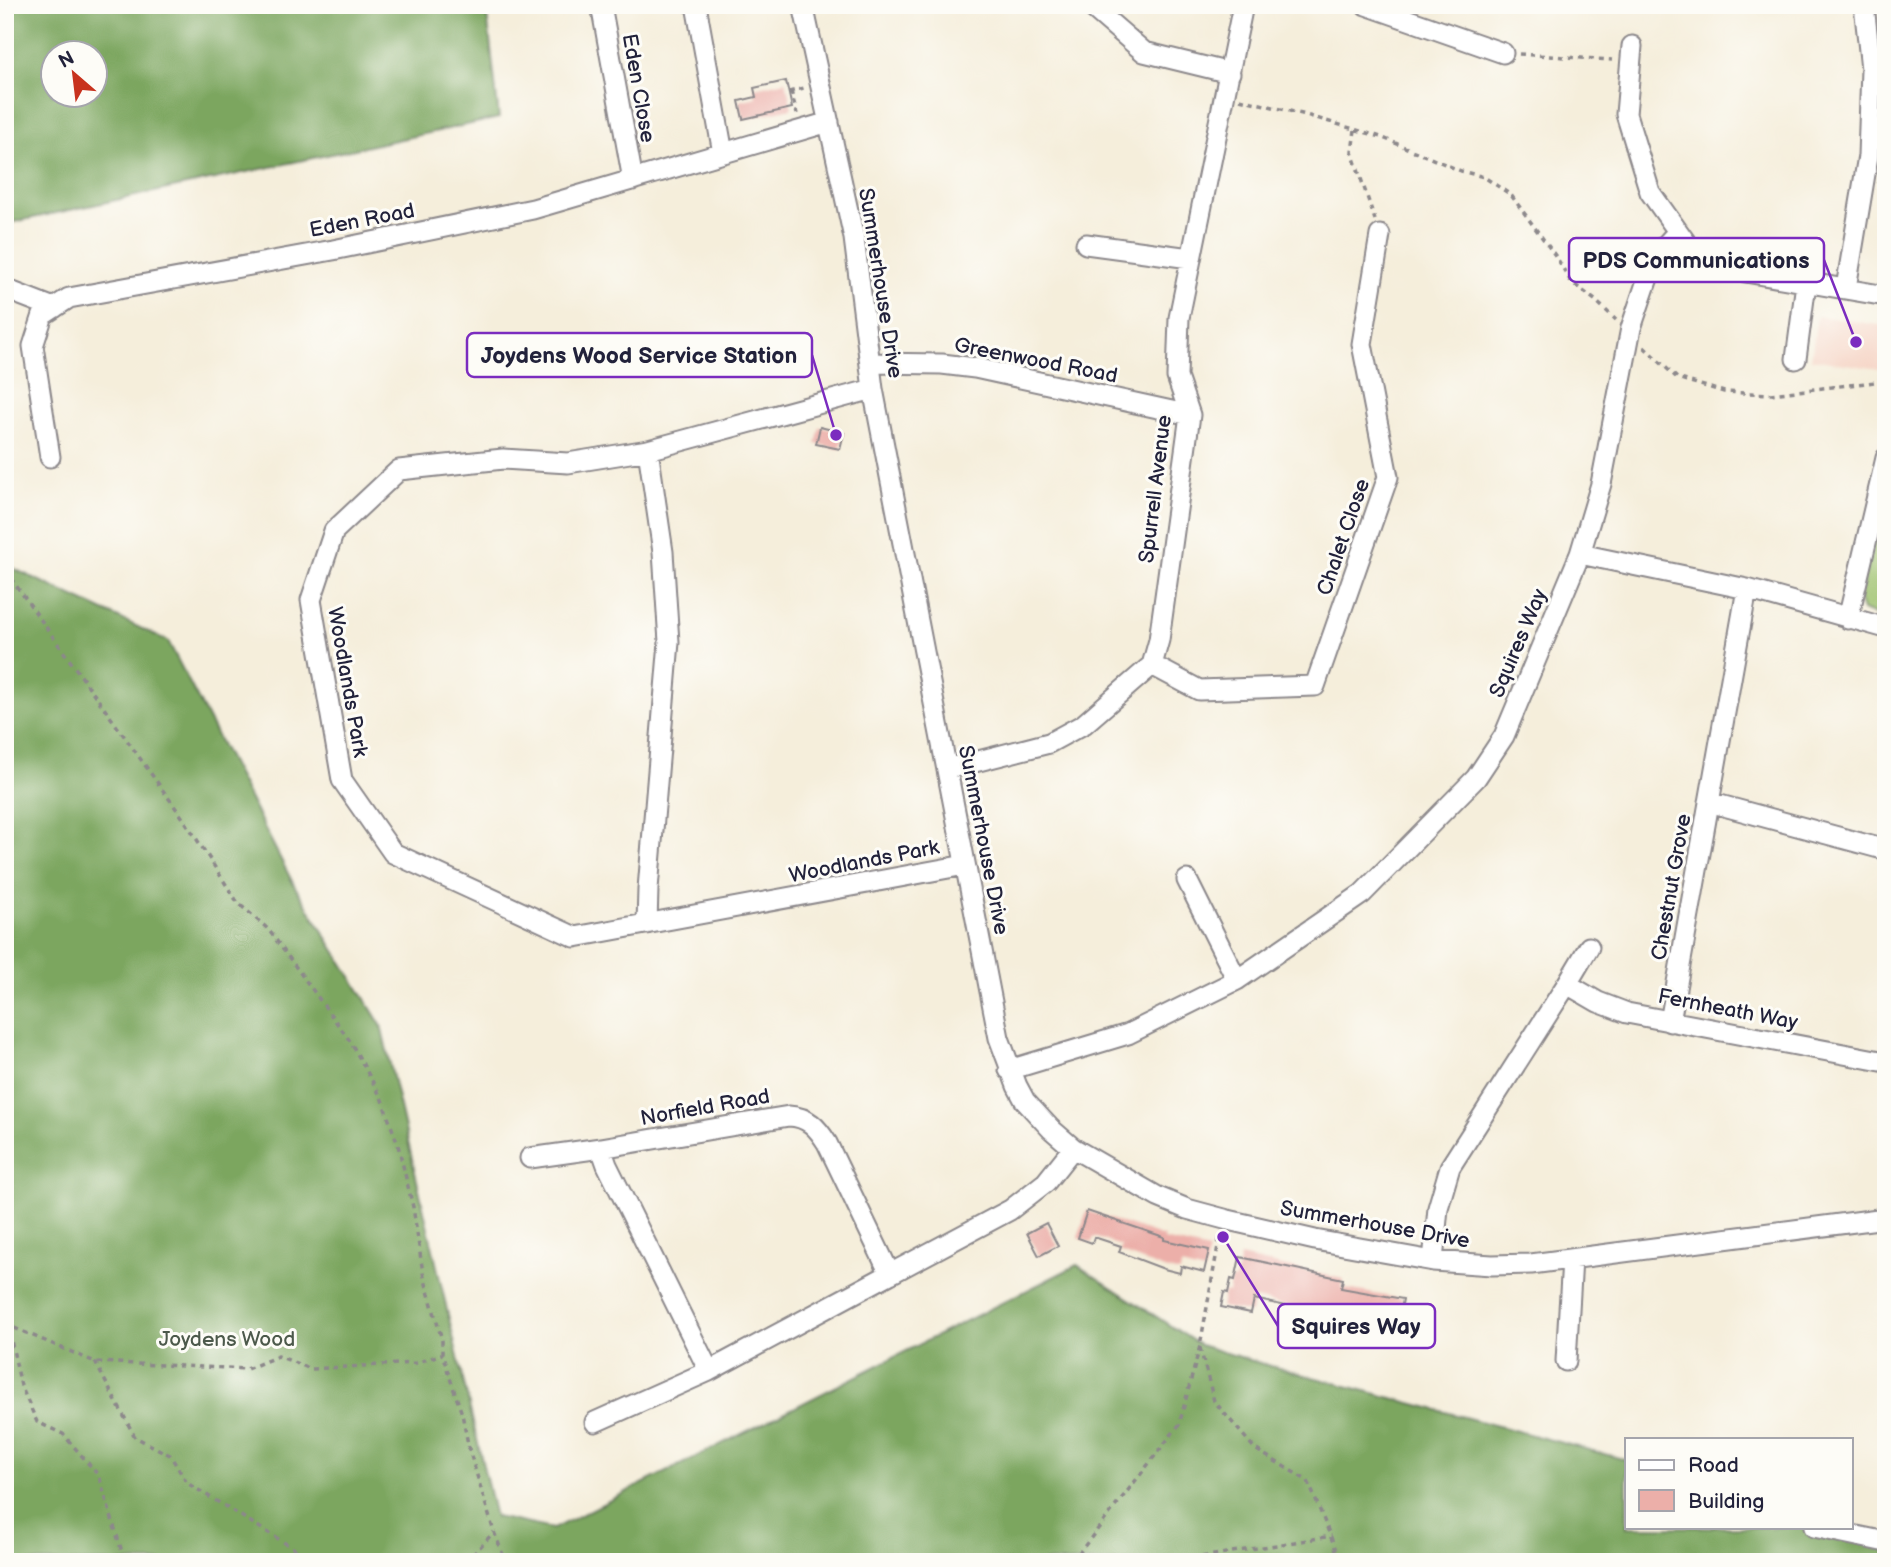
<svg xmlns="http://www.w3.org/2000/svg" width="1891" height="1567" font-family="'Balsamiq Sans',sans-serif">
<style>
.built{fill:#f5d2c2}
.green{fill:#9bc06a;stroke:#5e7152;stroke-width:2}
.forest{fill:#7ca65e;stroke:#4f644c;stroke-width:2;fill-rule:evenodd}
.building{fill:#ecafa9}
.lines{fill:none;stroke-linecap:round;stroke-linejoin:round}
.minor-casing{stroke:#8c888b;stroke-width:23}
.path{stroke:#8c888b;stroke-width:3.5;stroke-dasharray:5 5;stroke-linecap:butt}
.minor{stroke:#fff;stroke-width:19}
.labels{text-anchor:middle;stroke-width:6;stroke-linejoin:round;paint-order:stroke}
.street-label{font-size:21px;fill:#22223b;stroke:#fdfcf7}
.park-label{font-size:21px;fill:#4c594b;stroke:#fdfcf7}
.leader{fill:none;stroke:#7b2cbf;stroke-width:2.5}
.callout-dot{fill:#7b2cbf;stroke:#fdfcf7;stroke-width:2.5}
.callout{fill:#fdfcf7;stroke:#7b2cbf;stroke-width:2.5}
.callout-label{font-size:23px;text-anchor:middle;font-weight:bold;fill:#22223b}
</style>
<rect width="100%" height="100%" fill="#fdfcf7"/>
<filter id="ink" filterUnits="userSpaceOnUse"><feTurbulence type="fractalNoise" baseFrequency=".0143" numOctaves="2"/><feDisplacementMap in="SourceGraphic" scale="14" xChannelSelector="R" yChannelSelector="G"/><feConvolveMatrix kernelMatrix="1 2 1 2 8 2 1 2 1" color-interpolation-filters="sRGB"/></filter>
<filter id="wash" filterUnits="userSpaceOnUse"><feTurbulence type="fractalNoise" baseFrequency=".00686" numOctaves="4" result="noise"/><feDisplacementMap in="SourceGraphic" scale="28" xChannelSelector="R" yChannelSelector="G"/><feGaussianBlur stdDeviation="1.57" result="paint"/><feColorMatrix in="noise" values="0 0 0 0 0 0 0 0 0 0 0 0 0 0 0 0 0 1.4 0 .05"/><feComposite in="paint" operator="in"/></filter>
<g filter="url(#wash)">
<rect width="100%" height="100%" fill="#f5eedb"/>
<path class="built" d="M1817,316L1886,326V370L1811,359Z"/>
<path class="green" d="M1886,490V620L1863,610L1859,599Z"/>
<path class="forest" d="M5,5H486L499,118L5,224ZM52,52H94V94H52Z
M5,560L10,567L168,641L294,885L381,1025L495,1517L553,1529L1077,1265L1200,1345L1263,1364L1627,1460V1527H1815L1886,1541V1562H5Z"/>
<g id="blocks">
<path class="building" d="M786,81L792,108L743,119L739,101L756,97L754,88Z
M820,427L844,433L840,449L816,444Z
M1087,1211L1164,1237V1240L1209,1250L1204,1272L1181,1266L1180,1273L1164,1269L1119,1252L1121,1246L1094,1237L1092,1243L1078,1238Z
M1046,1223L1058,1246L1039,1256L1027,1233Z
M1240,1257L1343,1279L1341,1288L1403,1299L1397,1330L1367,1324L1366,1327L1314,1317V1320L1299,1317L1300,1309L1254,1299L1251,1313L1221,1307L1224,1292L1228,1293L1231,1279L1235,1280Z"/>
</g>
</g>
<g filter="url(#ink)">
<use href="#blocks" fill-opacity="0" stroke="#8c888b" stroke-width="2"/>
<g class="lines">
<g class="minor-casing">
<path id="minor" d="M601,5L633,180
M696,5L723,153
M803,5L854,238L873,389L999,1038L1017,1086L1025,1101L1051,1129L1073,1148L1158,1197L1187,1209L1228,1220L1315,1240L1433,1261L1492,1265L1531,1264L1886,1218
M1366,5L1503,53
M1092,7L1144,52L1230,73
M1632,46L1626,114L1650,192L1687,244
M1086,244L1190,258
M1846,288L1868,156L1871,69L1864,5
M5,289L54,308
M1796,359L1806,283
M870,363L942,364L975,368L1190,415
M648,450L568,463L503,459L399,470L334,531L311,600L342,780L393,853L575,937L965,865
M50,457L33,346L43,315L69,298L333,250L533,209L829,122
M1580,554L1747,589L1886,628
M1848,619L1886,458
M1152,665L1199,690L1315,686L1388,477L1362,344L1380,235
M947,769L1049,743L1084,724L1152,665L1159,640L1190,415L1177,377L1179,318L1243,5
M1709,802L1886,850
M1187,880L1237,980
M647,924L648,889L669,642L663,552L648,450L873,389
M1567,984L1589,947
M1670,1022L1747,589
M1009,1070L1128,1034L1237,980L1362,894L1476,778L1504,736L1580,554L1601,484L1631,328L1655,257L1672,238L1734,270L1886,296
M530,1158L601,1148
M1433,1261L1438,1208L1450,1167L1567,984L1598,1002L1627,1013L1886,1062
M1566,1361L1572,1259
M709,1371L607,1165L601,1148L789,1116C808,1117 817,1127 827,1143L890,1274L1010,1210L1046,1182L1073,1148
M595,1422L709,1371L890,1274
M1814,1527L1886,1542"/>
</g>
<path class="path" d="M1519,54L1612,60
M791,91L797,114
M789,92L804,88
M1240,99L1306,115L1381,137L1461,171L1484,177L1511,195L1557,258L1571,282L1595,300L1616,320
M1355,130L1352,152L1375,220
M1644,347L1677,378L1724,392L1771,394L1875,382L1886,383
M5,570L185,821L238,903L268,929L350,1041L381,1097L398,1145L413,1207L423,1273L442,1340V1354L462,1414L469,1449L494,1532L506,1562
M5,1313L21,1386L37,1422L63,1434L99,1476L125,1562
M5,1324L95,1362L247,1369L278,1356L311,1369L416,1363L442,1354
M1200,1348L1214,1401L1255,1449L1308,1481L1341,1562
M95,1362L135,1437L170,1455L187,1483L316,1562
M466,1562L494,1532
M1072,1562L1179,1425L1200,1346L1220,1235
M1194,1562L1201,1557L1332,1536"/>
<use href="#minor" class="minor"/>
</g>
</g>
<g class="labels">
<g class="street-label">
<text transform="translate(639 88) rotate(80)" y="7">Eden Close</text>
<text transform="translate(362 220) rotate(-11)" y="7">Eden Road</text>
<text transform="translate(881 283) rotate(81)" y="7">Summerhouse Drive</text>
<text transform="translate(1036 360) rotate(11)" y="7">Greenwood Road</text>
<text transform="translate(1155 489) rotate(-83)" y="7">Spurrell Avenue</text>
<text transform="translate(1343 537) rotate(-71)" y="7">Chalet Close</text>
<text transform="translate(1518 643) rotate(-67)" y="7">Squires Way</text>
<text transform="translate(348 682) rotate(80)" y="7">Woodlands Park</text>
<text transform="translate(984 840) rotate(79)" y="7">Summerhouse Drive</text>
<text transform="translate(864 861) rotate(-11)" y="7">Woodlands Park</text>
<text transform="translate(1671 887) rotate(-80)" y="7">Chestnut Grove</text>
<text transform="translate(1728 1009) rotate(11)" y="7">Fernheath Way</text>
<text transform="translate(705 1107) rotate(-10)" y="7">Norfield Road</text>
<text transform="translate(1375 1224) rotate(10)" y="7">Summerhouse Drive</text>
</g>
<g class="park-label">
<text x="227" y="1346">Joydens Wood</text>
</g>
</g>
<path class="leader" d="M1856 342L1824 260M836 435L812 355M1223 1237L1278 1326"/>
<g class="callout-dot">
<circle cx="1856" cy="342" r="7"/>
<circle cx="836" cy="435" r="7"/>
<circle cx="1223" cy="1237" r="7"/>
</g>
<g class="callout">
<rect x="1569" y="238" width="255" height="44" rx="7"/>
<rect x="467" y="333" width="345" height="44" rx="7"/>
<rect x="1278" y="1304" width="157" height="44" rx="7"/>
</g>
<g class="callout-label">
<text x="1696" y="268">PDS Communications</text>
<text x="639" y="363">Joydens Wood Service Station</text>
<text x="1356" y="1334">Squires Way</text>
</g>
<rect width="1891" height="1567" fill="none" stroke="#fdfcf7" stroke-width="28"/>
<rect x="1625" y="1438" width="228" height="91" fill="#fdfcf7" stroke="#a5a5ac" stroke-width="2"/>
<rect x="1639" y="1460" width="35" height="10" fill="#ffffff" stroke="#a5a5ac" stroke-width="2"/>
<text x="1688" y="1472" font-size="21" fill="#22223b">Road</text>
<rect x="1639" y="1490" width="35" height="21" fill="#ecafa9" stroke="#a5a5ac" stroke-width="2"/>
<text x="1688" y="1508" font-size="21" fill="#22223b">Building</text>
<g transform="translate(74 74) rotate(332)"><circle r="33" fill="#fdfcf7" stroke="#a5a5ac" stroke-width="2"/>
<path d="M0-5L12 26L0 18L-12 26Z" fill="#c8321e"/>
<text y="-10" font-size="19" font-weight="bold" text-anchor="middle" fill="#22223b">N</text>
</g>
</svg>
